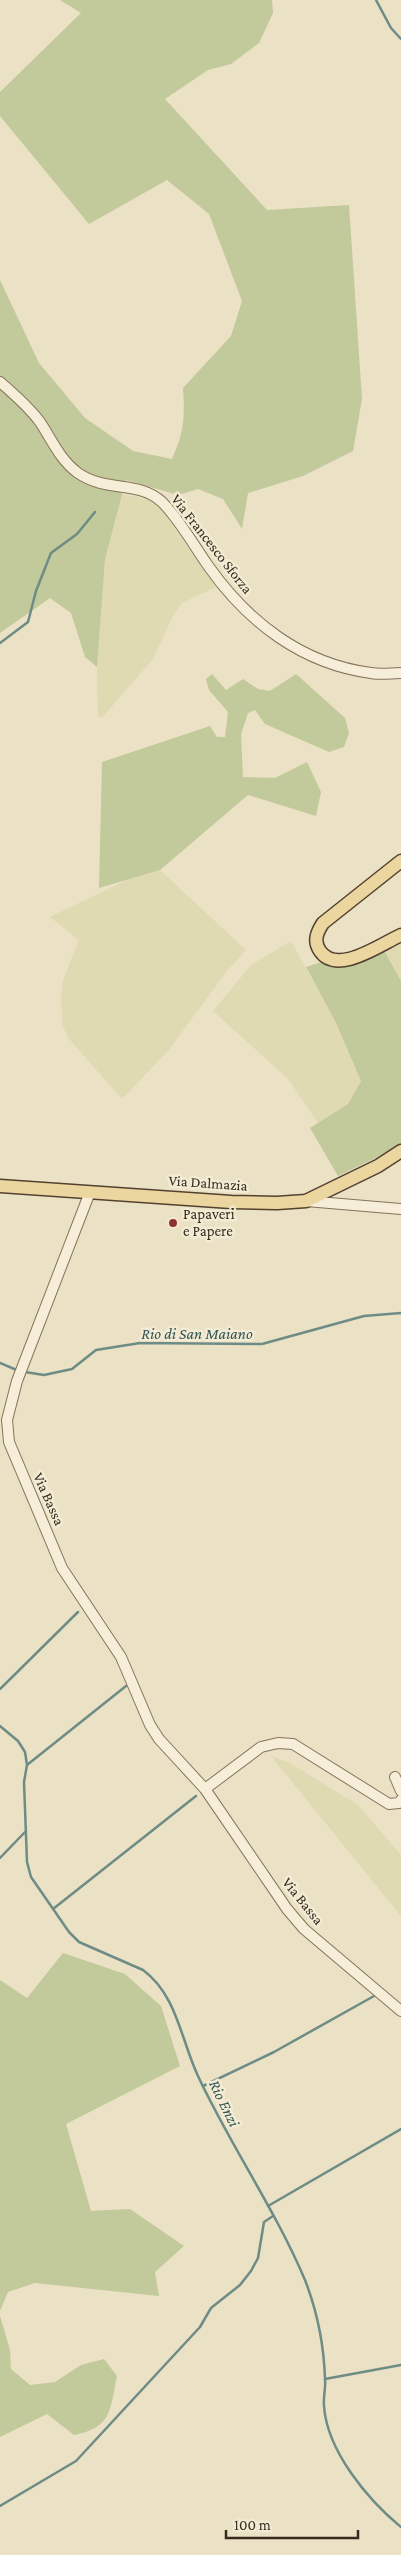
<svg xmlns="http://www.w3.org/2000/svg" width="401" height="2555" font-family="'Crimson Pro',serif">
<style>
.farmland{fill:#e0dab3}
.green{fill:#c2c99a}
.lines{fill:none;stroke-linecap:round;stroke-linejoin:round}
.stream{stroke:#6e8c86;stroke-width:2.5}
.minor-casing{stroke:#85735c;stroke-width:12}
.major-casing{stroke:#534130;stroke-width:15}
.minor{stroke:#f6eed8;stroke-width:10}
.major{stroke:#ecd6a0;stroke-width:12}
.poi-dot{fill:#903231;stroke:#f3ebd4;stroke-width:2}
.labels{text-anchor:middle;stroke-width:5;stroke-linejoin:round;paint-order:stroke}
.street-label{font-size:15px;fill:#362b1f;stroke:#f3ebd4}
.poi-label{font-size:15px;fill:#362b1f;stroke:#f3ebd4;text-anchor:start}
.water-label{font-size:16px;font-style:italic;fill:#305553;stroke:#f3ebd4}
</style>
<rect width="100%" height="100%" fill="#ebe1c5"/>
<path class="farmland" d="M122,494L146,499L158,505L216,587L182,603L173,616L153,659L102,718L98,716L97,667L105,559Z
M160,870L246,950L227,971L168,1051L122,1099L69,1039L63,1027L61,1001L63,980L79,940L50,917L129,879Z
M291,941L336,1023L361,1081L348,1104L318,1123L288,1079L213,1011L251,965Z
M401,943V981L384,952Z
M271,1756L290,1763L358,1805L401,1855V1916Z"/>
<path class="green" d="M60,0H272L273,13L259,43L231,64L208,70L165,99L267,210L349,205L362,399L353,451L303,476L248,493L242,529L223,499L198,489L178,495L126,480L105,559L97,667L85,657L71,613L50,598L0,633V280L39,363L85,418L133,451L172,459C184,432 185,418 183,388L231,336L242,301L209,214L167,180L89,224L0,116V92L81,13Z
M212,674L226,690L243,679L258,689L270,691L296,674L345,718L349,733L344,747L329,752L265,724L255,710L248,713L241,734L243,777L275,778L307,762L321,792L316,816L248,795L160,870L99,888L102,762L210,726L217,737H225L228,712L209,690L206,679Z
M378,940L401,981V1146L338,1176L310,1128L348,1104L361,1081L336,1023L306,967L344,955Z
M63,1953L125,1974L161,2006L180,2066L66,2124L91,2211L130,2209L184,2246L155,2272L159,2296L35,2283L8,2292L0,2311V1980L27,1998Z
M0,2316L10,2350L11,2369L30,2385L55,2382L81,2365L104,2359L117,2376C110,2410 112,2428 74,2435L47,2414L0,2437Z"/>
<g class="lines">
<path class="stream" d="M376,0L391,28L401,39
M0,643L28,622L36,591L51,553L77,534L95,512
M0,1363L19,1371
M25,1372L44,1375L72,1369L96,1350L140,1343L262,1344L364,1316L401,1313
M0,1689L78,1612
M0,1726L18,1741L25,1752L27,1765L24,1782L27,1862L31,1877L69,1932L79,1942L143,1970C177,1995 181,2040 198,2076C230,2145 275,2209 305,2280C317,2311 324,2346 325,2379C326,2388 323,2397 324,2406C327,2451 368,2500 401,2527
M27,1765L126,1686
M0,1858L25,1832
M53,1909L196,1796
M203,2086L274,2052L374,1996
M268,2206L401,2129
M325,2379L401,2365
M0,2506L76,2461L200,2327L211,2308L240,2285L251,2271L258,2258L264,2222L273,2216"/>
<g class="minor-casing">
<path id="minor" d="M0,382C14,394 29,407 40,422C52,440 60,460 78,473C107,493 138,480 162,502C180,520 194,546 209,567C248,622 302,664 371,673C381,675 391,673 401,673
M90,1192L17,1381L7,1420L9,1442L62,1568L121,1657L150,1725L159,1739L205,1789L287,1909L304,1929L401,2011
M306,1201L401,1209
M395,1777L401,1791
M205,1789L261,1747L278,1743L293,1744L389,1804L399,1803L401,1800"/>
</g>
<g class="major-casing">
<path id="major" d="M401,861L323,923C317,932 313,941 320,951C337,976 381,944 401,935
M0,1186L231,1202L277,1203L306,1201L378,1166L401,1151"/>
</g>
<use href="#minor" class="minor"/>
<use href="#major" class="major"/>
</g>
<circle class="poi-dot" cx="173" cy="1223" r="5"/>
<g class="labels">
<g class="street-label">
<text transform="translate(212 544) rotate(52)" y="5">Via Francesco Sforza</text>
<text transform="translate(208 1183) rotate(4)" y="5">Via Dalmazia</text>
<text transform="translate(49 1499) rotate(66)" y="5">Via Bassa</text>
<text transform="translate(303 1901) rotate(51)" y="5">Via Bassa</text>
</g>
<g class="poi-label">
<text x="183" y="1219">Papaveri<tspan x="183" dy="17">e Papere</tspan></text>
</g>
<g class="water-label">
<text x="197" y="1339">Rio di San Maiano</text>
<text transform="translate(225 2103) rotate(64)" y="6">Rio Enzi</text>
</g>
</g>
<path d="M226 2530v8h132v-8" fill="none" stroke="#362b1f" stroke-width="2.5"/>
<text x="234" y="2530" font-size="15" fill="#362b1f" stroke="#f3ebd4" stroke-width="4" paint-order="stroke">100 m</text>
</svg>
